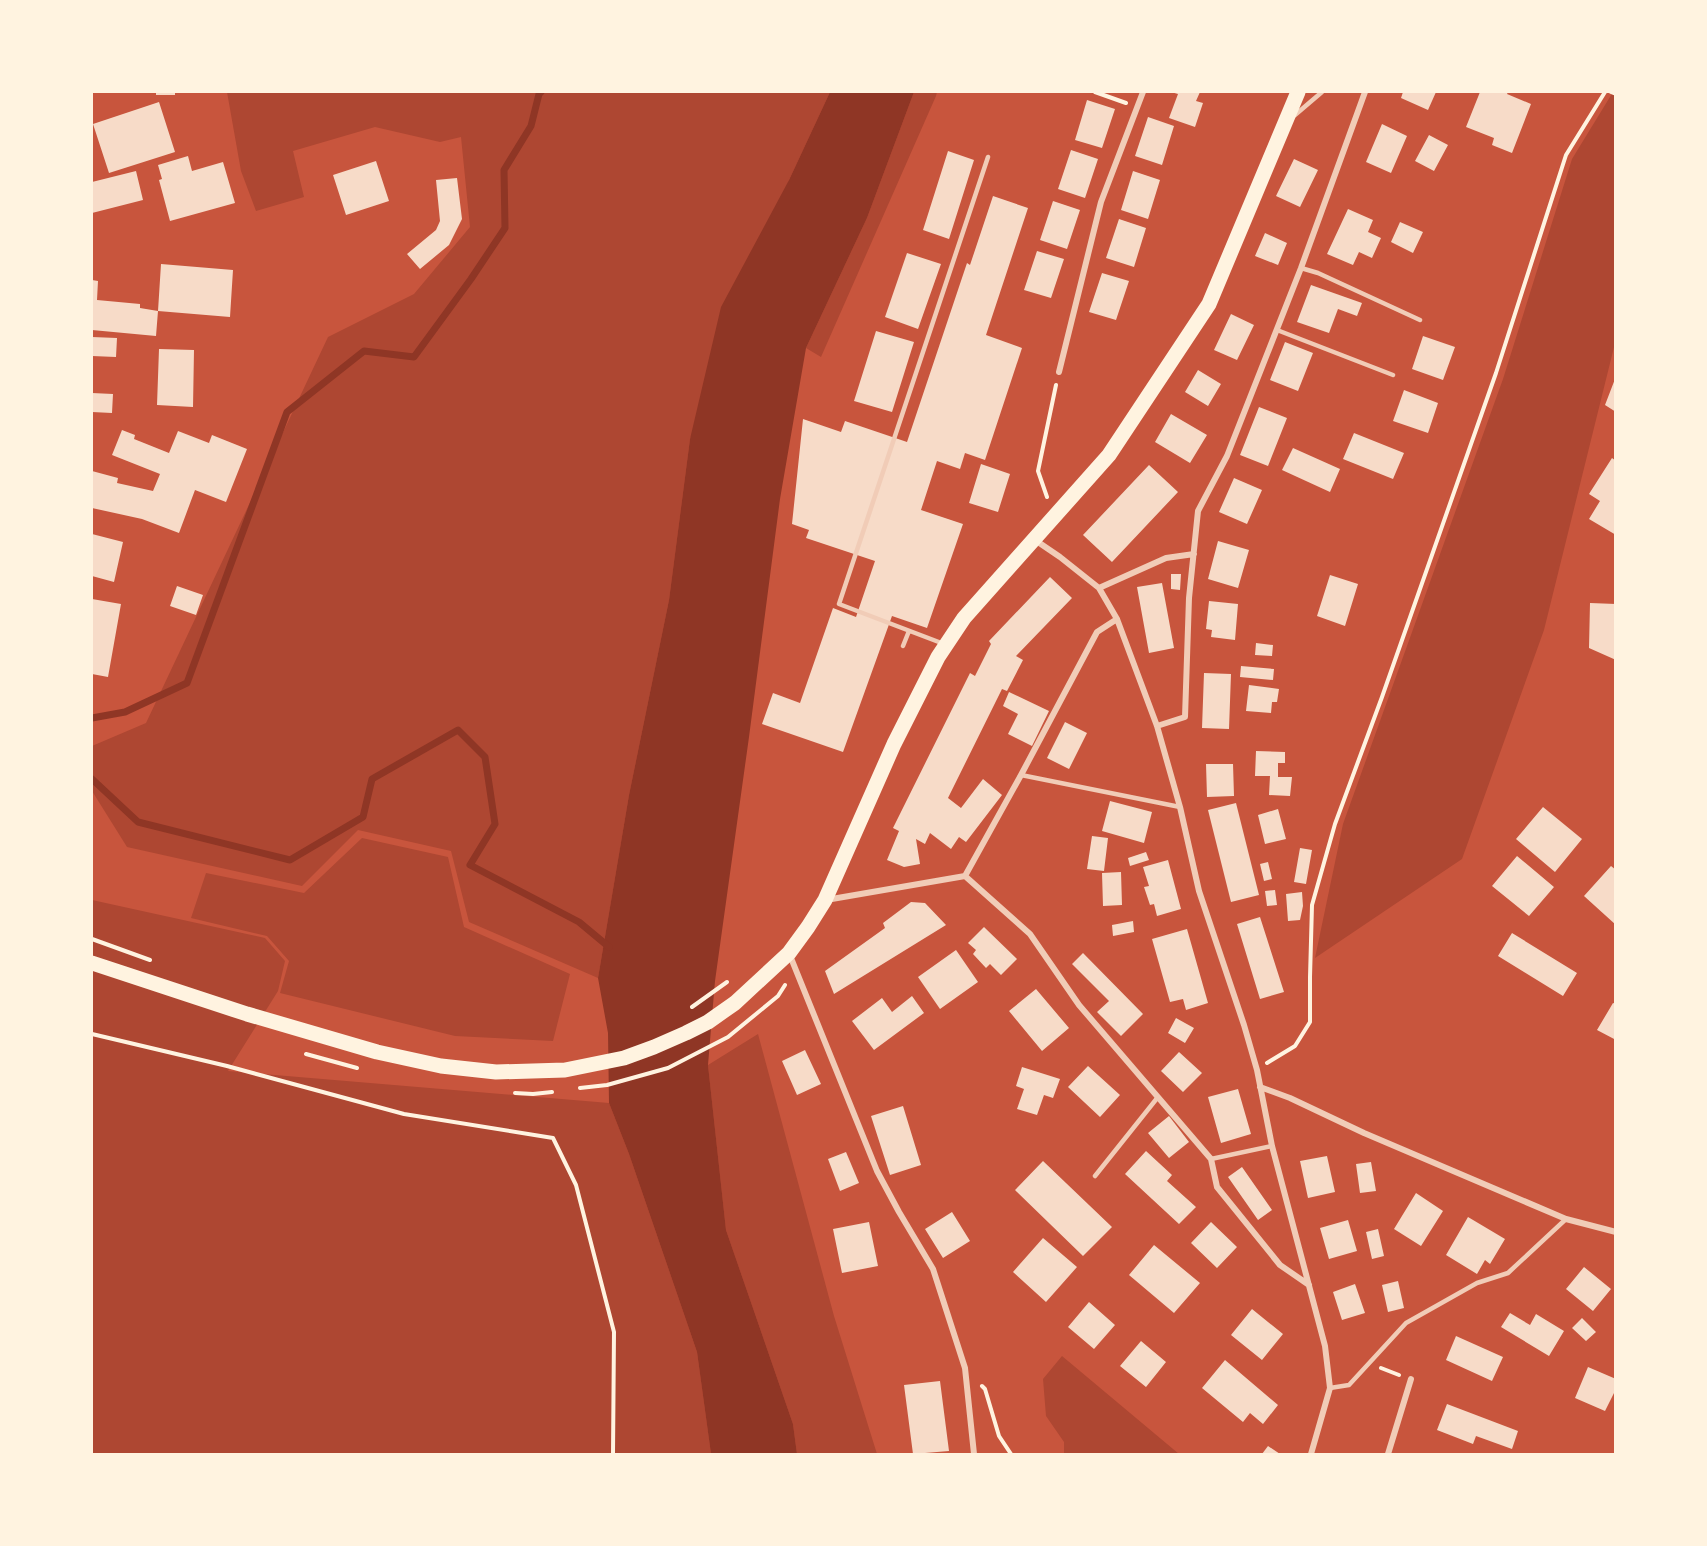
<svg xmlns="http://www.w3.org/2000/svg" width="1707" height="1546" font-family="'Golos Text',sans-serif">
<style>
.green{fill:#ae4732}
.water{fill:#8f3625}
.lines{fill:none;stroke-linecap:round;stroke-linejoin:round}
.stream{stroke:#8f3625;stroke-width:7}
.building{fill:#f7dbc8}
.path{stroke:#fff3e0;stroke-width:4}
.service{stroke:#f1ccb7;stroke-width:4.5}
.minor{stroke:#f1ccb7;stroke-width:6}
.primary{stroke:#fff3e0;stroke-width:15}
</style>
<rect width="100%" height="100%" fill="#c8553d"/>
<path class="green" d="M227,92H830L789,180L690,439L669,600L629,795L598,978L469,922L451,851L358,830L302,886L127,847L92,791V746L146,723L328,337L414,294L470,227L461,137L440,142L375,127L293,151L304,197L256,211L241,171Z
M914,92H937L936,96L821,357L806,348L867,218Z
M1613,92H1615V343L1544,630L1462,859L1315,958L1343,824L1503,379L1572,159Z
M362,838L448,857L464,927L570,974L553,1041L455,1036L280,993L289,961L267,936L191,918L206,873L304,893Z
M92,900L265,938L285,961L278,991L228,1071L609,1103L629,1154L697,1352L711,1454H92Z
M758,1034L834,1316L877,1454H797L793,1424L726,1230L708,1065Z
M1062,1356L1179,1454H1064V1442L1046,1416L1043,1379Z"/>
<path class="water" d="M830,92H914L867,218L806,348L780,499L749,737L715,981L708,1065L726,1230L793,1424L797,1454H711L697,1352L629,1154L609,1103L608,1033L598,978L629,795L669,600L690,439L721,307L789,180Z"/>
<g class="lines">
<path class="stream" d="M92,718L125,712L187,683L287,412L364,351L414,357L471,279L505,228L504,170L531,126L539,94L541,92
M92,779L138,822L290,860L363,817L372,779L458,730L485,757L495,824L470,865L579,922L609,947"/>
</g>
<path class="building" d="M156,92H175V95H156Z
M1171,92H1200L1196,101L1203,103L1195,127L1169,118L1178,94Z
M1403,92H1436L1428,110L1401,98Z
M1480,92H1508L1507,94L1531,104L1512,153L1492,145L1494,138L1466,127Z
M1087,100L1115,109L1102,148L1075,140Z
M159,102L175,152L109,173L93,124Z
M1148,117L1174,126L1162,165L1135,156Z
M1382,124L1407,136L1391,173L1366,162Z
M1429,135L1448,145L1434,171L1415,161Z
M1071,150L1098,159L1085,198L1058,189Z
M948,151L974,160L949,239L923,230Z
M188,156L192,171L223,162L235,203L170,221L159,180L162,179L158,165Z
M1294,159L1318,170L1300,207L1276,196Z
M376,161L389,201L346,215L333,175Z
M136,171L143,200L92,213V182Z
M1133,171L1160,180L1148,219L1121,210Z
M457,178L462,219L449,245L420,269L407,254L436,230L440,221L436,180Z
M993,196L1028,208L986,335L1022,348L985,460L965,453L960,469L937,461L921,510L963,524L927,628L892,616L843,752L762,724L773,693L800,703L833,608L856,617L875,561L806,538L809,530L792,524L803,419L841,432L845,421L907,442L967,263L970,265Z
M1053,201L1080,210L1067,249L1040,240Z
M1348,209L1373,220L1368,232L1381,238L1372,258L1359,252L1353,265L1327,254Z
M1119,219L1146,228L1134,267L1106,258Z
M1400,222L1423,232L1413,253L1391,242Z
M1265,233L1287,243L1278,265L1255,256Z
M1037,251L1064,259L1051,298L1024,290Z
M907,253L941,264L918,329L885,317Z
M161,264L233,270L230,317L158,311L156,336L92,330V280L98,281L97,300L140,304V308L158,311Z
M1102,273L1129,281L1116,320L1089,312Z
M1311,285L1362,303L1357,316L1338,309L1329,333L1297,322Z
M1231,314L1254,325L1237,360L1214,350Z
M876,331L914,342L892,412L854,401Z
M1423,336L1455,347L1443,380L1412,369Z
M92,337L117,338L116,357L92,356Z
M1285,342L1313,353L1298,391L1270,380Z
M159,349L194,350L193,407L157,405Z
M1198,370L1221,384L1208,406L1185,392Z
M1615,379H1616V412L1605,405Z
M1404,390L1438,403L1428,433L1393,421Z
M92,393L113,394L112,413L92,412Z
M1259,407L1287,418L1268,466L1240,455Z
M1171,414L1207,435L1190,463L1155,442Z
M122,430L135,435L134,439L169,453L178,431L209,443L212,435L247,449L226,502L195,490L179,533L142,519L92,508V471L118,478L117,483L153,491L160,474L112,455Z
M1354,433L1404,453L1393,479L1343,459Z
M1293,448L1340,469L1330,492L1282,470Z
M1612,458L1616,461V535L1589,519L1600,501L1589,494Z
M981,464L1010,474L998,512L969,503Z
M1149,465L1178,492L1112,562L1083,535Z
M1234,478L1262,490L1247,524L1219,512Z
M92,534L123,542L114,582L92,576Z
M1218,541L1249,550L1238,588L1208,579Z
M1171,574H1181L1180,590L1171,589Z
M1330,575L1358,584L1345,626L1317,616Z
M1050,577L1072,598L1016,656L1023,660L1007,691L1002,689L948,798L961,808L983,779L1002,795L966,842L959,837L951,849L930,833L925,844L916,839L920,864L904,867L887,860L899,831L893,828L970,673L975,676L991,644L989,641Z
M1162,583L1174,648L1149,653L1137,587Z
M177,586L203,595L196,615L170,606Z
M92,599L121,604L108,677L92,674Z
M1209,601L1238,604L1235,640L1211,637L1212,630L1206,629Z
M1590,603L1616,604V660L1589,648Z
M1256,643L1273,645L1272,656L1255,655Z
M1241,666L1274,669L1273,680L1240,677Z
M1204,673L1231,674L1229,729L1202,728Z
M1249,685L1279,689L1277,702H1272L1271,713L1246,711Z
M1009,692L1049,711L1032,746L1008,734L1018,714L1003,706Z
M1065,722L1087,733L1069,769L1047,758Z
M1256,751L1285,752V763H1278V777H1292L1290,796L1269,795L1270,776H1255Z
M1206,764H1233L1234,796L1207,797Z
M1110,801L1152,812L1144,843L1102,831Z
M1236,803L1259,895L1231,902L1208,810Z
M1543,807L1582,839L1555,872L1516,839Z
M1278,809L1286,839L1265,844L1258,815Z
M1092,836L1108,838L1104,871L1087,869Z
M1300,848L1312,850L1306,884L1294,882Z
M1146,852L1149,860L1130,866L1128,858Z
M1517,856L1554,887L1529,916L1492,886Z
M1168,860L1181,909L1157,916L1154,904L1150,905L1144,887L1149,886L1143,867Z
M1268,862L1272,879L1264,881L1260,864Z
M1611,866L1616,870V925L1584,896Z
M1121,872L1122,905L1103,906L1102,873Z
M1275,890L1277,905L1267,906L1265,891Z
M1302,892L1303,906L1300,920L1288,921L1286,894Z
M911,902L925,903L946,925L834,994L825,971L885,928L883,923Z
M1260,917L1284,992L1260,999L1237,924Z
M1133,921L1134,932L1113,936L1112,925Z
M984,927L1017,959L1001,975L990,964L986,968L973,954L976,950L968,943Z
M1187,929L1208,1003L1186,1010L1183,999L1170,1002L1152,939Z
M1512,933L1577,973L1563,996L1498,956Z
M956,950L978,982L940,1009L918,977Z
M1083,953L1143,1014L1121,1036L1097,1012L1109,1001L1072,964Z
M1036,989L1069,1028L1042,1051L1009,1011Z
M912,996L924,1013L874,1050L852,1021L882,998L892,1012Z
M1613,1003L1616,1004V1040L1597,1030Z
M1176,1018L1194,1028L1185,1043L1168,1033Z
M805,1050L821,1084L797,1095L782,1061Z
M1179,1052L1202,1073L1183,1092L1161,1071Z
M1088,1066L1120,1095L1100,1117L1068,1087Z
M1022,1067L1060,1079L1053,1098L1044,1095L1037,1115L1017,1109L1024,1089L1016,1086Z
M1238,1089L1251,1134L1221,1143L1208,1097Z
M903,1106L921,1165L890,1175L871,1116Z
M1169,1116L1189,1142L1169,1158L1148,1133Z
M1146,1151L1172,1175L1167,1181L1196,1207L1179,1224L1125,1174Z
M846,1152L859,1183L840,1191L828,1159Z
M1327,1156L1335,1192L1308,1198L1300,1161Z
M1043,1161L1112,1227L1083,1256L1015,1190Z
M1371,1162L1376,1191L1360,1193L1356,1164Z
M1242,1167L1272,1210L1258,1220L1228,1177Z
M1416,1193L1443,1211L1421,1246L1394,1229Z
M952,1212L970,1241L943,1258L925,1229Z
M1468,1217L1505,1239L1490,1264L1485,1260L1477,1274L1446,1255Z
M1348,1220L1357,1251L1329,1259L1320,1228Z
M869,1222L878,1266L842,1273L833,1229Z
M1211,1222L1237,1247L1217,1268L1191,1243Z
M1378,1229L1384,1256L1372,1259L1366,1232Z
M1043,1238L1077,1267L1046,1302L1013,1272Z
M1154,1245L1200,1283L1174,1313L1129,1275Z
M1584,1267L1611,1289L1593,1311L1566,1289Z
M1398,1281L1404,1308L1388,1312L1382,1285Z
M1355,1284L1365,1313L1342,1320L1333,1292Z
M1089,1302L1115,1325L1094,1349L1068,1327Z
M1252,1309L1283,1334L1262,1360L1231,1335Z
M1510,1313L1530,1325L1536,1314L1564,1331L1549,1356L1501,1327Z
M1582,1318L1596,1332L1586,1341L1572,1328Z
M1456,1336L1503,1357L1492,1381L1446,1360Z
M1141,1341L1166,1362L1146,1387L1120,1366Z
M1225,1360L1278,1405L1263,1424L1250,1413L1243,1422L1202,1388Z
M1588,1367L1616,1379V1389L1605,1411L1575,1398Z
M940,1381L949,1451L913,1454L904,1385Z
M1447,1404L1518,1431L1512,1449L1476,1436L1473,1444L1437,1430Z
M1268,1446L1280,1454H1262Z"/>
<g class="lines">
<path class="path" d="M1095,92L1126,103
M1611,92L1616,94
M1047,497L1038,471L1056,385
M92,939L150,960
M692,1007L727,982
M92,1034L227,1066L404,1114L553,1138L576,1185L614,1332L613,1454
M306,1054L357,1068
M1267,1063L1295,1046L1310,1022V977L1312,905L1335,824L1382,697L1496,373L1566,155L1605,92
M580,1088L607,1085L668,1068L728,1037L778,996L785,985
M515,1093L533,1094L552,1092
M1381,1368L1399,1375
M982,1386L985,1389L999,1436L1011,1454"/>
<path class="service" d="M1295,115L1322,92
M1301,268L1318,273L1420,320
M1277,330L1393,375
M944,644L839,604L988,157
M903,646L909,631
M1021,775L1180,807
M1211,1159L1272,1146
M1095,1176L1158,1097
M1330,1388L1349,1385L1406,1323L1477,1283L1508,1273L1566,1219"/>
<path class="minor" d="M1059,372L1101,202L1143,92
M1035,540L1060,557L1099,588L1117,619L1157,726L1180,807L1199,891L1244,1025L1257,1070L1272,1146L1325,1346L1330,1388L1311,1454
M1099,588L1166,558L1194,554
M1157,726L1185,717L1189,598L1198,511L1227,456L1301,268L1365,92
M965,876L1030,934L1079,1005L1211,1159L1217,1187L1280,1265L1309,1285
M965,876L1021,775L1097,632L1117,619
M826,900L965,876
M789,953L877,1171L899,1212L933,1269L965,1368L974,1454
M1260,1087L1290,1098L1364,1133L1566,1219L1616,1232
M1388,1454L1411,1379"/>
<path class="primary" d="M92,963L247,1014L377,1052L441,1066L496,1072L565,1070L624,1058L654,1047L686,1033L708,1022L735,1003L789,953L808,927L825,900L894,744L938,657L964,618L1109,455L1209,304L1298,92"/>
</g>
<rect width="1707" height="1546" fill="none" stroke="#fff3e0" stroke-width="186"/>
</svg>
